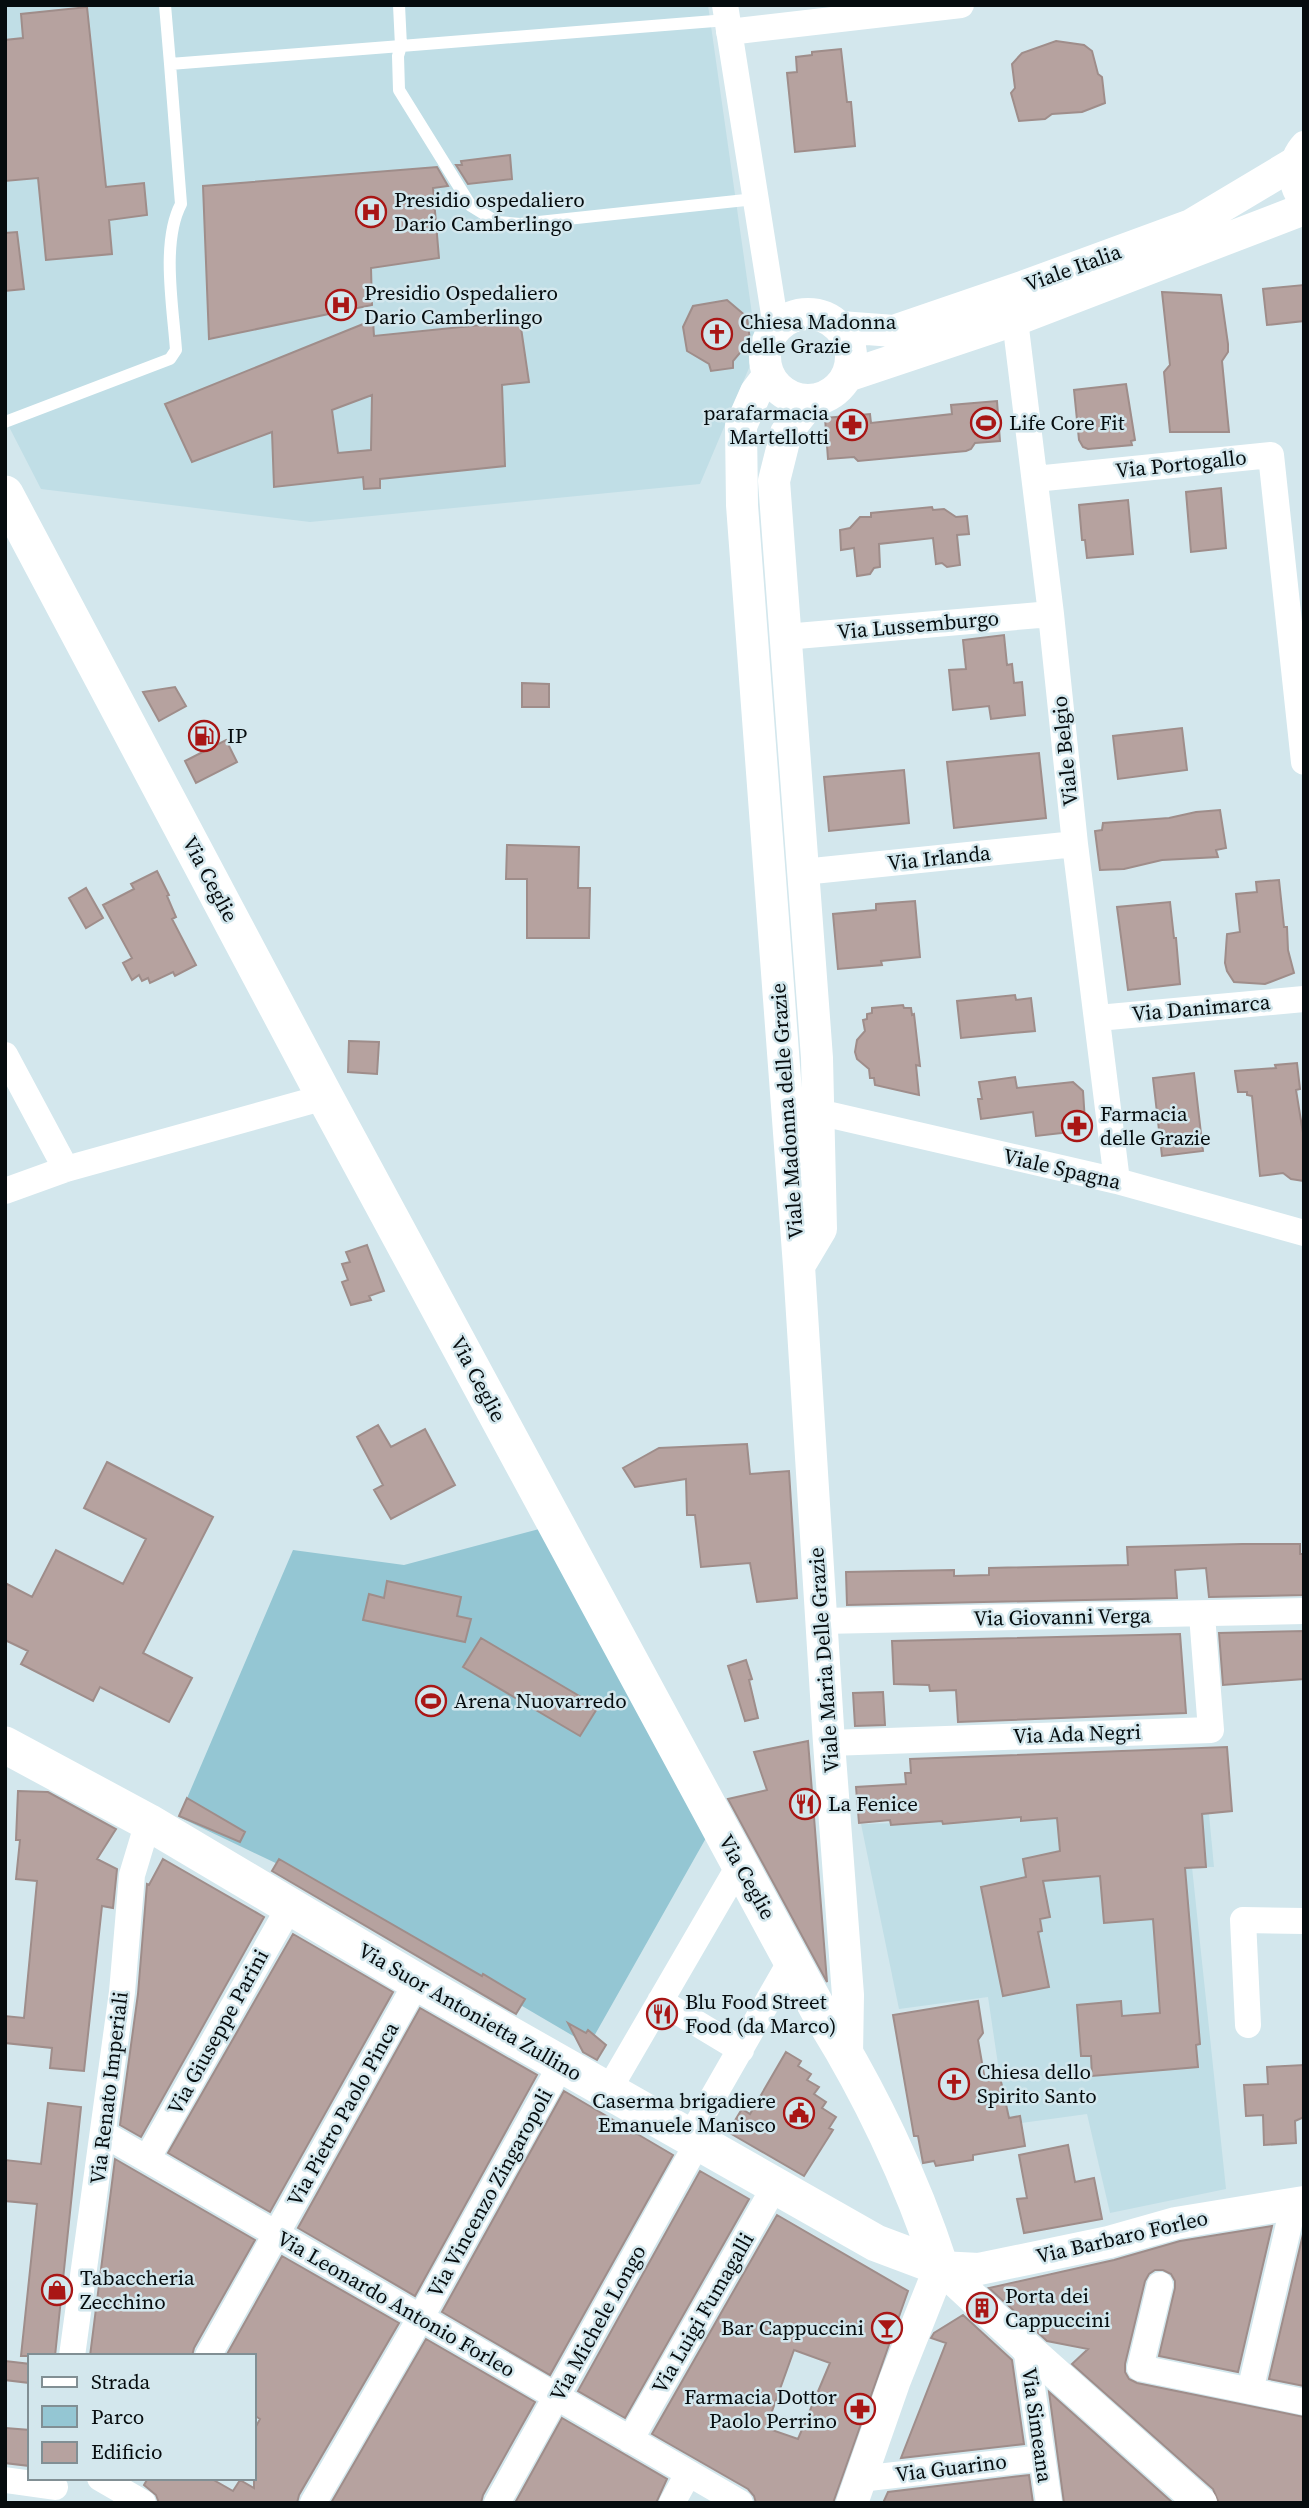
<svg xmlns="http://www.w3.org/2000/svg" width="1309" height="2508" font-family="'Source Serif 4',serif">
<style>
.built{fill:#c0dee6}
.green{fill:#94c6d3}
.building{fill:#b6a29f;stroke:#9f8d8a;stroke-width:2;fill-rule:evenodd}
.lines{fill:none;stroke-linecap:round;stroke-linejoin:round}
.service{stroke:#fff;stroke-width:12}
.minor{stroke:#fff;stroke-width:26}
.tertiary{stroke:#fff;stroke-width:32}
.secondary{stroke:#fff;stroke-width:37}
.labels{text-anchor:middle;stroke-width:5;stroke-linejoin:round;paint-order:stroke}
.poi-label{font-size:21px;fill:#060c0e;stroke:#d3e7ed;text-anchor:start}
.street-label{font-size:21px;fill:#060c0e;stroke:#d3e7ed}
</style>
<rect width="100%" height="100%" fill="#d3e7ed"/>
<path class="built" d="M5,5H708L757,349L700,484L310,522L41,489L5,419Z
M1209,1814L1214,1867H1192L1226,2189L1110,2213L1087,2114L1007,2125L988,1997L899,2009L861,1824Z"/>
<path class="green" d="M543,1528L706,1838L584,2054L575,2037L284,1867L179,1817L293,1550L404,1565Z"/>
<path class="building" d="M87,7L106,187L144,183L147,215L109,220L112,254L46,260L38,178L5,181V40L23,38L21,14Z
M1056,41L1084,45L1092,51L1098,74L1102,77L1105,103L1082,112L1052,114L1045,119L1019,121L1011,93L1015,88L1012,64L1022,53Z
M841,49L847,102H851L855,146L795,152L787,73L797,72L796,57L812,55V52Z
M510,155L512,179L468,184L456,165H462L461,161Z
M437,167L448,186L433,188L439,258L371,268L372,305L209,339L203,186Z
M17,232L24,289L5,291V233Z
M1304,285V321L1267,325L1263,289Z
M1162,292L1221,295L1228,344V352L1222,361L1229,432H1170L1164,372L1170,365Z
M727,300L747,317L750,341L733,361V368L711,371L709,364L687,351L683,327L693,306Z
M373,320L374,336L520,321L529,382L502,385L505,466L380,479V488L364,489L363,477L274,487L272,432L192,462L165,404ZM372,395L371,450L338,453L332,410Z
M1126,384L1135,440L1131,441L1132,445L1088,449L1083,447L1079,440L1074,390Z
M997,401L1000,441L975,443L971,449L966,451L858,461L854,457L828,459L825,418L870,414L871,423L952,414L951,405Z
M1221,488L1226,548L1191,552L1186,492Z
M1128,500L1133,554L1087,558L1085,540H1082L1079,505Z
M932,507L933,510L944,509L956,517L967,516L969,534L957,535L960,565L947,567L942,563L936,564L933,538L879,544L880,567L874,568L870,574L857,576L854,548L841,550L840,530L850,528L860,517H871V513Z
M1004,635L1007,665L1012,664L1014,683L1022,682L1025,715L991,719L989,706L953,710L949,670L966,669L963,640Z
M522,683L549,684V707H522Z
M175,687L186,706L159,721L143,692Z
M1182,728L1187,770L1118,779L1113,736Z
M226,740L237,762L196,783L185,761Z
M1039,753L1046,818L954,828L947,762Z
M904,770L909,823L829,831L824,777Z
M1220,810L1226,848L1216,850L1218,857L1162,860L1124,869L1100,870L1095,831L1102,830L1103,823L1169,818L1196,812Z
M507,845L579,847L578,888H590L589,938H527V879H506Z
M157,871L169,895L167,896L176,917L172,919L196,965L175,976L173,972L150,983L148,978L142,981L139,975L132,980L123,963L132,958L103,905L134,889L131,884Z
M1279,880L1284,927H1287L1288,950L1294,973L1265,984L1234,982L1227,971L1225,963L1227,934L1240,932L1236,894L1257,892L1256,882Z
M86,888L103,918L86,928L69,898Z
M915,901L920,957L881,961L882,965L838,969L833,914L876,910V904Z
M1170,902L1174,938H1176L1180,984L1128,990L1117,907Z
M1015,995L1016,1000L1031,998L1035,1031L961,1038L957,1001Z
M903,1005L904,1008H911L912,1015L914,1014L920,1066L916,1065L919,1095L875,1085L874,1078H870L869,1069L857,1059L855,1052L857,1040L865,1031L863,1020L867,1019V1014L872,1013V1008Z
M349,1041L379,1042L377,1074L348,1072Z
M1297,1063L1300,1089L1296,1090L1304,1139V1181L1291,1179L1283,1173L1260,1176L1252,1096L1247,1095V1092H1238L1235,1071L1276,1068L1275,1065Z
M1194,1073L1203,1151L1162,1156L1153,1078Z
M1015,1077L1017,1088L1073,1082L1083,1091L1085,1122L1079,1131L1036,1136L1033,1112L981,1119L978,1099H982L979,1082Z
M367,1245L384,1291L369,1296L371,1300L351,1305L342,1282L348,1280L342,1264L350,1262L346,1252Z
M378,1425L391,1447L425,1429L455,1485L391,1519L374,1490L383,1485L357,1437Z
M747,1444L750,1474L789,1471L797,1598L757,1602L750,1563L701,1567L695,1515H687L686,1479L635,1487L623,1468L659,1448Z
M107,1462L213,1517L143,1653L192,1678L169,1722L100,1687L93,1701L21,1664L28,1651L5,1640V1583L32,1597L56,1550L123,1584L146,1539L84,1508Z
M1242,1544H1300V1554H1304V1595L1209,1597L1206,1568L1175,1570L1177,1598L847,1605L846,1572L954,1570V1576L989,1575V1568L1128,1565L1127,1547Z
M387,1581L461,1597L457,1616L471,1619L465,1642L363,1620L369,1594L384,1598Z
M1304,1631V1679L1223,1685L1219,1633Z
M1180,1634L1186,1713L958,1722L956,1690L930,1691L929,1685L894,1684L892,1641Z
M481,1638L598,1707L580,1736L463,1667Z
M746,1660L752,1679L749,1680L758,1718L745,1721L728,1666Z
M883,1692L885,1725L855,1726L853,1693Z
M808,1741L827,1982L728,1799L767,1790L754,1752Z
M1227,1747L1232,1811L1202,1814L1206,1867L1185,1868L1200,2044L1196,2045L1198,2067L1092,2076L1091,2056H1081L1077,2005L1121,2001L1122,2016L1160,2013L1153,1919L1104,1923L1100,1876L1043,1881L1050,1917L1040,1919L1042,1931L1038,1932L1049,1987L1003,1996L981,1887L1026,1877L1023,1859L1060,1851L1057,1818L1021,1821V1817L943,1824L942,1821L891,1825L890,1820L859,1823L856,1787L906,1784L905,1773H911L910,1759Z
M18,1791L48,1792L116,1829L97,1859L117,1869L113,1908L102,1906L84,2071L50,2068L52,2048L5,2043V2016L24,2018L37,1881L16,1879L20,1840H16Z
M187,1798L245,1832L240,1842L179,1816Z
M163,1859L264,1917L141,2137L120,2125L138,1994L147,1884L149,1885Z
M279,1859L482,1976L483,1974L525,1999L516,2014L272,1871Z
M293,1934L393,1992L270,2212L168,2153Z
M978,2001L983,2033L978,2040L985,2080L1000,2077L1009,2118L1020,2116L1025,2146L973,2155V2160L936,2166L934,2161L923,2163L918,2136H914L893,2015Z
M420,2008L537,2075L415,2296L298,2228Z
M568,2023L586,2033L588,2030L606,2045L597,2060L583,2052Z
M786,2052L801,2061L798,2066L811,2074L807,2080L819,2087L814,2094L826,2102L822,2108L836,2117L829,2128L833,2130L804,2176L728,2132L742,2109L750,2114Z
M1304,2065V2117L1295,2121L1296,2143L1264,2145L1263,2115L1246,2116L1244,2085L1268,2084L1267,2067Z
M564,2091L673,2155L550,2375L442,2312Z
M48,2103L81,2107L55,2356H21L37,2204L5,2201V2160L41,2164Z
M1068,2145L1075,2182L1094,2178L1102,2219L1024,2233L1017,2199L1027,2198L1019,2155Z
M115,2159L255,2240L194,2348L192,2356H90Z
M700,2171L749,2199L625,2418L578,2391Z
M777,2215L908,2291L833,2503H756L754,2496L748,2489L652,2434ZM794,2350L830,2363L798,2439L766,2428Z
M1272,2226L1238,2372L1159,2356L1175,2288V2281L1171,2274L1163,2270H1155L1149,2274L1145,2281L1125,2364V2372L1129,2379L1137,2383L1304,2417V2503H1219L1213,2489L1072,2364L1088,2349L1047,2341L989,2288L1114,2260L1180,2241Z
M1304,2230V2386L1269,2379Z
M282,2256L399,2323L299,2495L297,2503H159L156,2495L144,2485L148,2478H210L233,2491L240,2480L254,2488V2430L260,2419L254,2415V2356H226Z
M963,2315L1012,2360L1024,2444L901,2458L946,2343L931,2338L934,2333Z
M426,2339L535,2402L483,2495L481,2503H331Z
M5,2361L30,2364V2383L5,2380Z
M1049,2392L1173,2503H1064Z
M562,2418L667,2479L656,2503H515Z
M5,2428L30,2430V2466L5,2463Z
M1029,2475L1033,2503H883L888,2492Z"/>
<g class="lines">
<path class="service" d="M165,5L170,64L401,46L399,5
M727,20L401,46L398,56L399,90L471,206L497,222L520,224L755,199
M5,422L170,359L176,350C173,307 161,242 181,204L170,64"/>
<path class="minor" d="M725,5L776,327
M729,32L961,5
M1304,144C1289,160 1288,187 1304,202
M1015,320L1051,614L1075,844L1117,1181
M1035,479L1271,455L1304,762
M785,637L1051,614
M803,872L1075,844
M1098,1018L1304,999
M5,1055L66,1169
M818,1112L1117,1181L1304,1233
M5,1191L66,1169L325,1097
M821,1621L1304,1611
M829,1743L1211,1730L1202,1615
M660,2001L741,2050
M1248,2025L1243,1920L1304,1921
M608,2091L740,1864
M104,2134L740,2503
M690,2137L792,1959
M147,2159L290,1906
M1160,2285L1140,2368L1304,2402
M1026,2347L1049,2503
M72,2356L122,1992L132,1875L148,1822
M208,2356L417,1982
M1250,2391L1294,2203
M630,2440L775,2186
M100,2478L143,2503
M860,2479L1042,2458
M5,2480L55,2487
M313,2503L421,2317L561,2065
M497,2503L698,2142
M672,2503L688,2474"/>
<path class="tertiary" d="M765 357a43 43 0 1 1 86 0a43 43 0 1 1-86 0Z
M840,327L894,331L1025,286L1191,225L1293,164
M768,376L756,392L741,426L742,505L799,1266L829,1743L848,1995L847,2055
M847,376L1015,320L1304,209
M799,1266L821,1229L817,1058L774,481L786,433L812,400
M940,2267L979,2269L1109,2242L1176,2223L1304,2202
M940,2267L1026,2347L1201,2503
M852,2503L895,2380L940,2267"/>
<path class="secondary" d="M5,494L325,1097L819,2011C868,2088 912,2180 940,2267
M5,1745L148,1822L417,1982L876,2243L940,2267"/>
</g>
<defs>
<g id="hospital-ring" transform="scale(1.575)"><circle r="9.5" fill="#d3e7ed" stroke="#a91615" stroke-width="1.5"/><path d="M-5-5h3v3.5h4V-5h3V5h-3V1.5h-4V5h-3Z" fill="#a91615"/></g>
<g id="church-ring" transform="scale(1.575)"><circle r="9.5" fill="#d3e7ed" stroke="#a91615" stroke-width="1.5"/><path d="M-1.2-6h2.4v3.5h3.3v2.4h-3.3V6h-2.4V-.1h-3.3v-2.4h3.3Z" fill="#a91615"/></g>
<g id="stadium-ring" transform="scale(1.575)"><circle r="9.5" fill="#d3e7ed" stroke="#a91615" stroke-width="1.5"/><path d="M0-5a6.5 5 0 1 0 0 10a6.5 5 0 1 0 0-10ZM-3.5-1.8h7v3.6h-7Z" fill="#a91615"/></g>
<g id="pharmacy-ring" transform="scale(1.575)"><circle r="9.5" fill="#d3e7ed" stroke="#a91615" stroke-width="1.5"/><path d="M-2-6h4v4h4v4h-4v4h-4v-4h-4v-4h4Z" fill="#a91615"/></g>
<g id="fuel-ring" transform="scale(1.575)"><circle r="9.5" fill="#d3e7ed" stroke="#a91615" stroke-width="1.5"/><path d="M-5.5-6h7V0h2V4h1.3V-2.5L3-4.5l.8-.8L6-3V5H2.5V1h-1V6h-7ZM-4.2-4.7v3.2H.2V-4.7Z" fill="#a91615"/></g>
<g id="restaurant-ring" transform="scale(1.575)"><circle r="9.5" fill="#d3e7ed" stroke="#a91615" stroke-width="1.5"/><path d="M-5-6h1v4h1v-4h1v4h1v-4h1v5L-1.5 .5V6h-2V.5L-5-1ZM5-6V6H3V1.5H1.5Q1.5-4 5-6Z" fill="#a91615"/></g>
<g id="civic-ring" transform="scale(1.575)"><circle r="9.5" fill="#d3e7ed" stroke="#a91615" stroke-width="1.5"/><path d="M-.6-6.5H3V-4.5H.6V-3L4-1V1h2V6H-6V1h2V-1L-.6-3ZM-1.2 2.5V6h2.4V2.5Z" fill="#a91615"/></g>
<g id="shop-ring" transform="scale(1.575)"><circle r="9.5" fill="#d3e7ed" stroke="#a91615" stroke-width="1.5"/><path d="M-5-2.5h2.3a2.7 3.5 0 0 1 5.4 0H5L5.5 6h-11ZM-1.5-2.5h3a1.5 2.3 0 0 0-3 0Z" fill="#a91615"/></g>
<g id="building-ring" transform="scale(1.575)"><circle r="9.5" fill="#d3e7ed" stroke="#a91615" stroke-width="1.5"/><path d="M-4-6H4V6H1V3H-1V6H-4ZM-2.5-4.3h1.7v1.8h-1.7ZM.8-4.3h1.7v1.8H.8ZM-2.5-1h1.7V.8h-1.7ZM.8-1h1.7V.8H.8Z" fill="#a91615"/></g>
<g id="bar-ring" transform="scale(1.575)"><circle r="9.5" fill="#d3e7ed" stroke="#a91615" stroke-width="1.5"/><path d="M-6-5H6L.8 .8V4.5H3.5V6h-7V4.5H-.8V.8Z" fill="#a91615"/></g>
</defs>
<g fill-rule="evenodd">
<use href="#hospital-ring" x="371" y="212"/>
<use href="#hospital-ring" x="341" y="305"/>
<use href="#church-ring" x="717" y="334"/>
<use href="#stadium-ring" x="986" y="423"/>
<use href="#pharmacy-ring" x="852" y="425"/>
<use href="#fuel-ring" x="204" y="736"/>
<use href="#pharmacy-ring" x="1077" y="1126"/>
<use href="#stadium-ring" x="431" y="1701"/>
<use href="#restaurant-ring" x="805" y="1804"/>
<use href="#restaurant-ring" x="662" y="2014"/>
<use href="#church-ring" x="954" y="2084"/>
<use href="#civic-ring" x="799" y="2113"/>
<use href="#shop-ring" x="57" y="2290"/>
<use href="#building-ring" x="982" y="2308"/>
<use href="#bar-ring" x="887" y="2328"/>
<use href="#pharmacy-ring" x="860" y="2409"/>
</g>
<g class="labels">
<g class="poi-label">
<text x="394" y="207">Presidio ospedaliero<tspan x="394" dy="24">Dario Camberlingo</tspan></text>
<text x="364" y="300">Presidio Ospedaliero<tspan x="364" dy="24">Dario Camberlingo</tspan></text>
<text x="740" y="329">Chiesa Madonna<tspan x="740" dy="24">delle Grazie</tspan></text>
<text x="829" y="420" text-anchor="end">parafarmacia<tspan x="829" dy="24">Martellotti</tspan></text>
<text x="1009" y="430">Life Core Fit</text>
<text x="227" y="743">IP</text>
<text x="1100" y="1121">Farmacia<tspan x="1100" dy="24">delle Grazie</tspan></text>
<text x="454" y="1708">Arena Nuovarredo</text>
<text x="828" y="1811">La Fenice</text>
<text x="685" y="2009">Blu Food Street<tspan x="685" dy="24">Food (da Marco)</tspan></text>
<text x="977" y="2079">Chiesa dello<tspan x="977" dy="24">Spirito Santo</tspan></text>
<text x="776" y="2108" text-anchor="end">Caserma brigadiere<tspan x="776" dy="24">Emanuele Manisco</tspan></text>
<text x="80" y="2285">Tabaccheria<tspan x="80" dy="24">Zecchino</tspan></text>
<text x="1005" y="2303">Porta dei<tspan x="1005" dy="24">Cappuccini</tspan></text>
<text x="864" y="2335" text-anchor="end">Bar Cappuccini</text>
<text x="837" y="2404" text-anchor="end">Farmacia Dottor<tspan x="837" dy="24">Paolo Perrino</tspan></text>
</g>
<g class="street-label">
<text transform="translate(1073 268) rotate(-20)" y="7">Viale Italia</text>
<text transform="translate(1181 464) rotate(-6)" y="7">Via Portogallo</text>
<text transform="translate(918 625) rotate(-5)" y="7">Via Lussemburgo</text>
<text transform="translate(1065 751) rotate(-96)" y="7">Viale Belgio</text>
<text transform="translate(939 858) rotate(-6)" y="7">Via Irlanda</text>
<text transform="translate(210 879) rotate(62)" y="7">Via Ceglie</text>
<text transform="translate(1201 1008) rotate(-5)" y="7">Via Danimarca</text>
<text transform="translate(787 1111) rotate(-94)" y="7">Viale Madonna delle Grazie</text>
<text transform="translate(1062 1169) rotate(13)" y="7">Viale Spagna</text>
<text transform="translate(478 1379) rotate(62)" y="7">Via Ceglie</text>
<text transform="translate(1062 1617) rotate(-1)" y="7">Via Giovanni Verga</text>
<text transform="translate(824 1660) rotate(-94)" y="7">Viale Maria Delle Grazie</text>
<text transform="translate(1077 1734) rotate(-2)" y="7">Via Ada Negri</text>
<text transform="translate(747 1877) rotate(61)" y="7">Via Ceglie</text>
<text transform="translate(470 2012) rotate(30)" y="7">Via Suor Antonietta Zullino</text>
<text transform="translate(218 2032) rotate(-61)" y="7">Via Giuseppe Parini</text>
<text transform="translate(109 2088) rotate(-83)" y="7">Via Renato Imperiali</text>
<text transform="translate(343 2114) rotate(-61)" y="7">Via Pietro Paolo Pinca</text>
<text transform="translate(490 2193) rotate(-61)" y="7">Via Vincenzo Zingaropoli</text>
<text transform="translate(1122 2237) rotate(-13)" y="7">Via Barbaro Forleo</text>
<text transform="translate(396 2304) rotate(30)" y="7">Via Leonardo Antonio Forleo</text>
<text transform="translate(703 2313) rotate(-60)" y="7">Via Luigi Fumagalli</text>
<text transform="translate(598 2323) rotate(-61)" y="7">Via Michele Longo</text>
<text transform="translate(1037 2425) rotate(82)" y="7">Via Simeana</text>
<text transform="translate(951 2468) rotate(-7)" y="7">Via Guarino</text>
</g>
</g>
<rect width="1309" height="2508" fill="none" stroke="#060c0e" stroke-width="14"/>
<rect x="28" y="2354" width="228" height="126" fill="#d3e7ed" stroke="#818f94" stroke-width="2"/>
<rect x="42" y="2377" width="35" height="10" fill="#ffffff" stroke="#818f94" stroke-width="2"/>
<text x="91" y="2389" font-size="21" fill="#060c0e">Strada</text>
<rect x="42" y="2406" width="35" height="21" fill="#94c6d3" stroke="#818f94" stroke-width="2"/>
<text x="91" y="2424" font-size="21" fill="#060c0e">Parco</text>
<rect x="42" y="2442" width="35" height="21" fill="#b6a29f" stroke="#818f94" stroke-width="2"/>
<text x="91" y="2459" font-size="21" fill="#060c0e">Edificio</text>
</svg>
